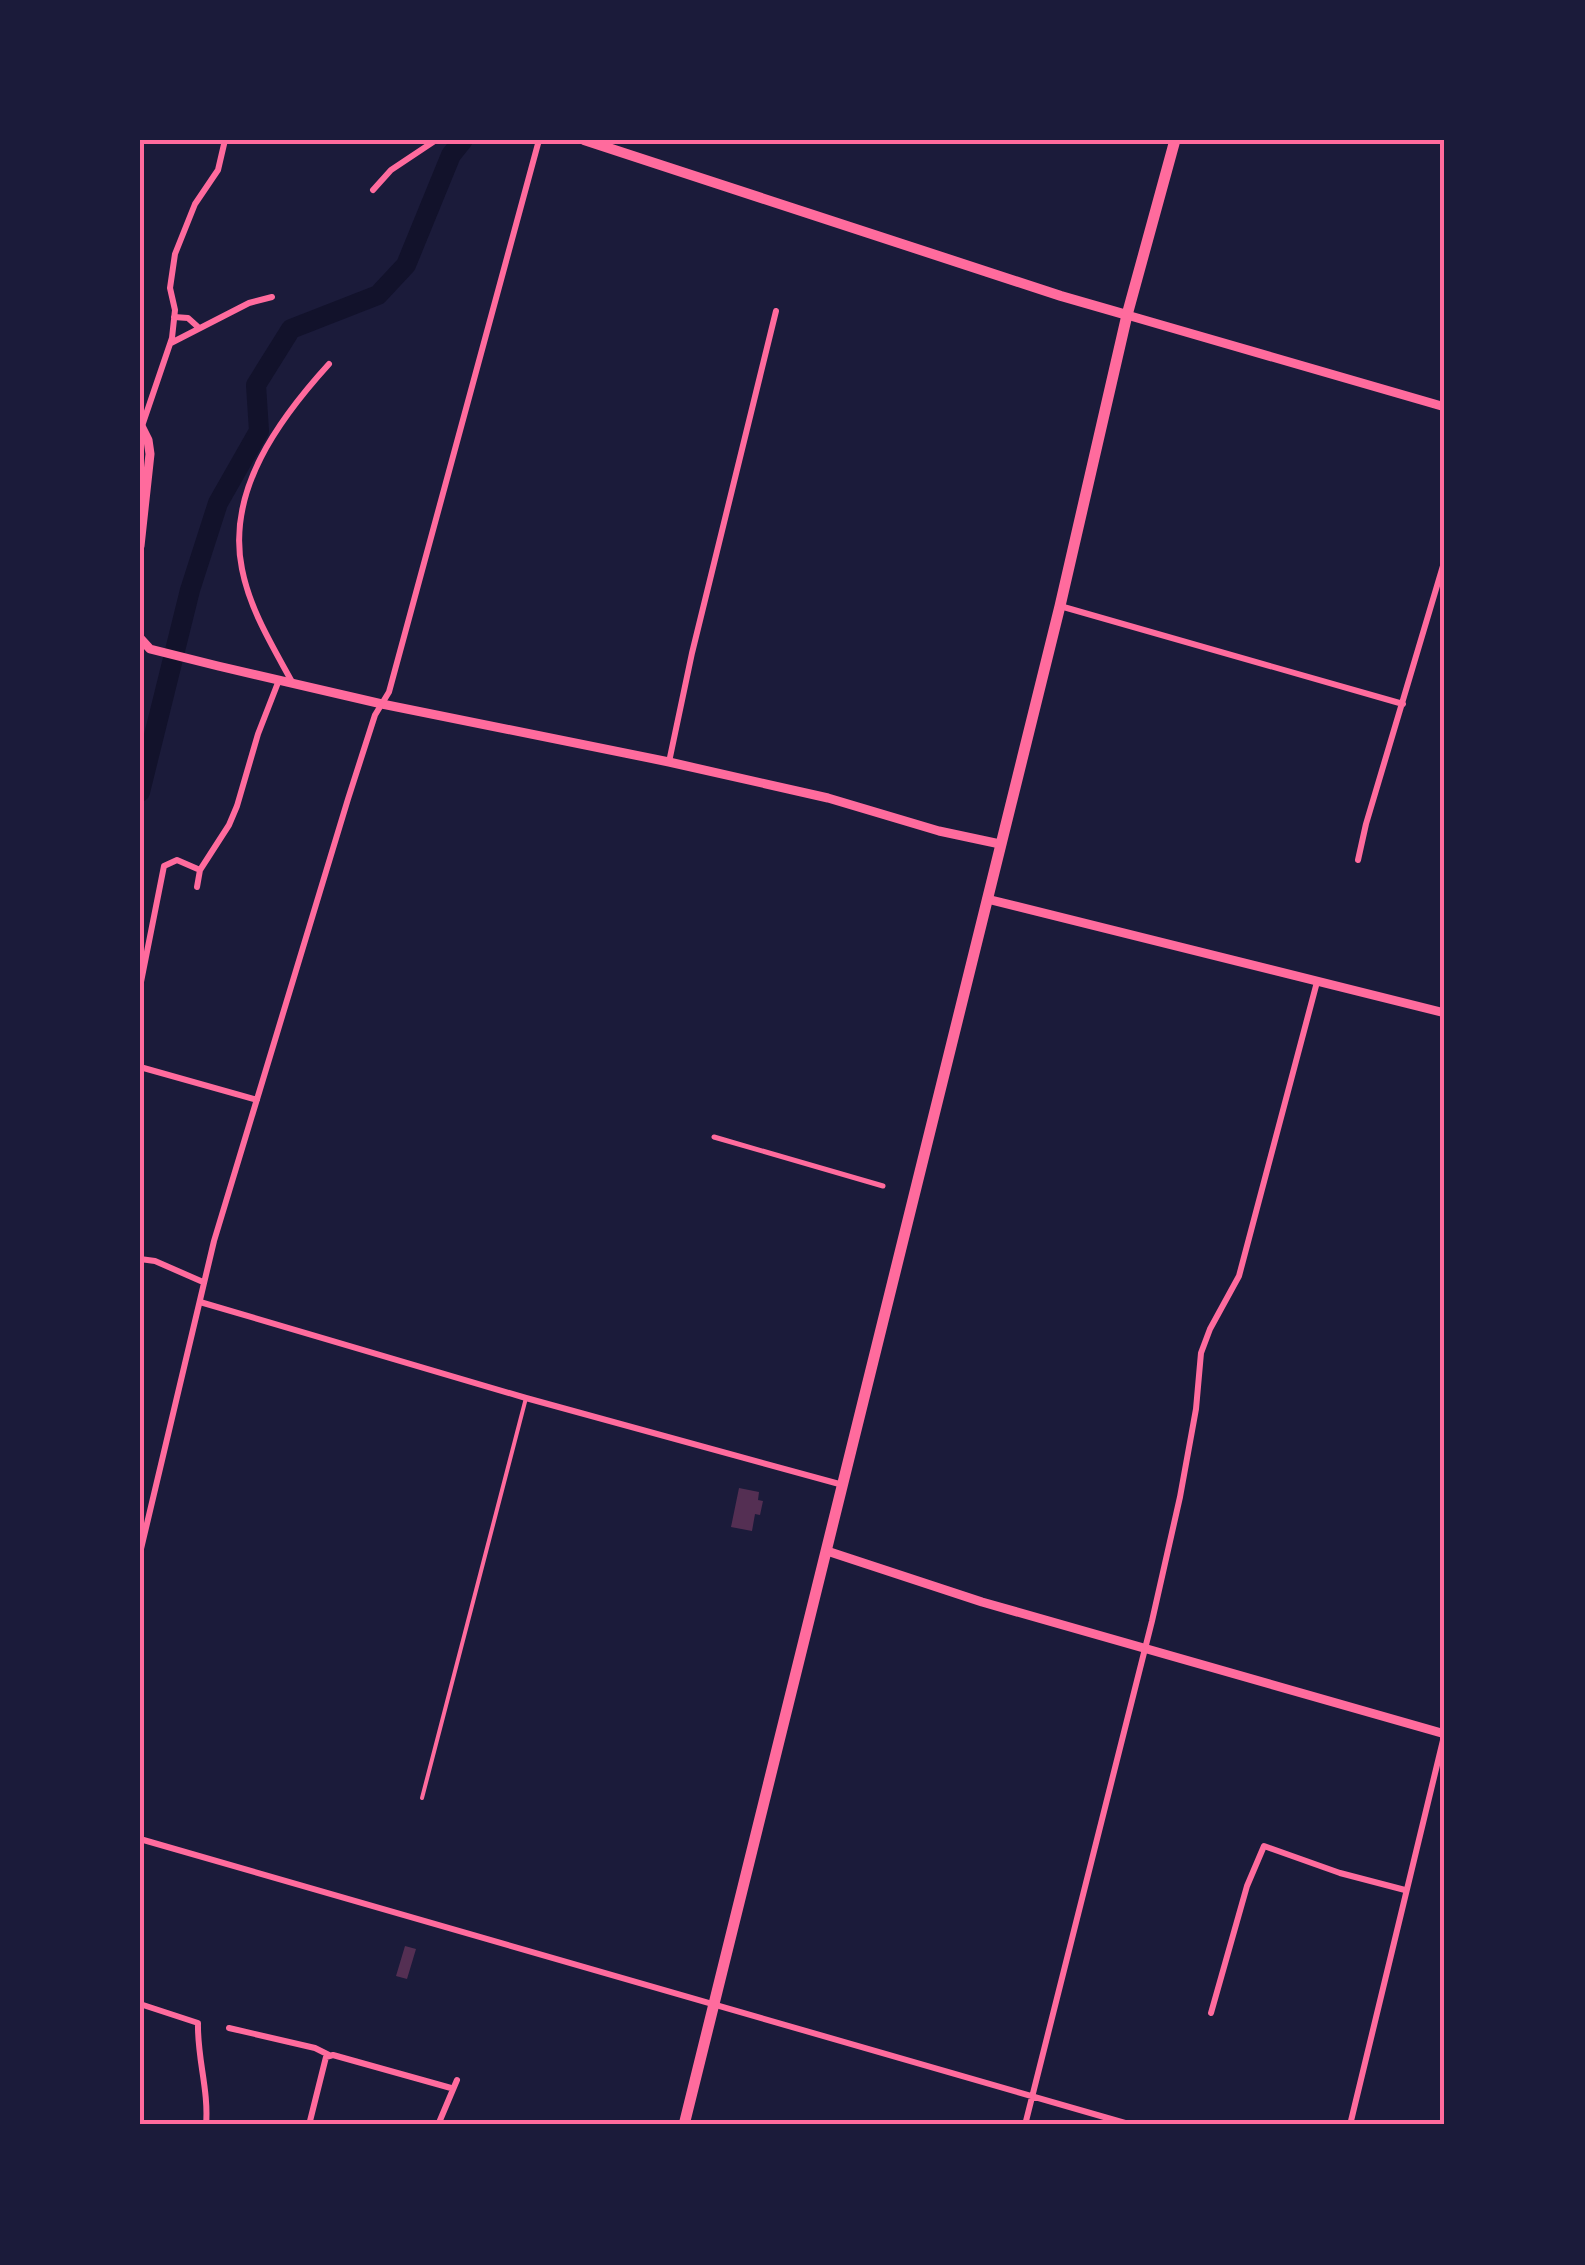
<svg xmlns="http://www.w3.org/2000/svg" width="1585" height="2265" font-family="'Source Sans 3',sans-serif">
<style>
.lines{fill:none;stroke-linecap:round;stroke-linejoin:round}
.river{stroke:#12122b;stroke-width:20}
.building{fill:#542f53}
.service{stroke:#ff6b9d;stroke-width:4}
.pedestrian{stroke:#ff6b9d;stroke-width:5}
.minor{stroke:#ff6b9d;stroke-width:6}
.tertiary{stroke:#ff6b9d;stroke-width:9}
.secondary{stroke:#ff6b9d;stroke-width:10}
.primary{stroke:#ff6b9d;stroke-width:11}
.neatline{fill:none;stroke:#ff6b9d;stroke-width:4}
</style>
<rect width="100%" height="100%" fill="#1b1b3a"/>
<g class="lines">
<path class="river" d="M140,792L190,590L218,503L259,431L256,385L291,329L378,295L406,265L451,155L463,140"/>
</g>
<path class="building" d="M739,1488L759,1492L758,1500L763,1501L760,1515L755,1514L752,1531L731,1527Z
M405,1946L416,1949L407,1979L396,1976Z"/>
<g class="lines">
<path class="service" d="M422,1798L526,1398"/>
<path class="pedestrian" d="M714,1137L883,1186"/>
<path class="minor" d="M373,190L391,170L436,140
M174,317L188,318L198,327
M171,343L249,303L272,297
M142,426L172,338L175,310L170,288L175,254L195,204L218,170L225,140
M1060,606L1403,704
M292,682C273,647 250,610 242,569C226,491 279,419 329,364
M669,762L692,653L776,311
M1358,860L1366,824L1445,559
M197,887L200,870L229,825L237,806L258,734L279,680
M140,987L164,866L177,860L200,870
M140,1067L257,1100
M140,1259L155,1261L203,1282
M200,1302L526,1398L843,1485
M140,1553L214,1241L348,799L375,715L389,692L539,140
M140,1839L1132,2125
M140,2004L198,2023C197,2058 209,2090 206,2125
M1211,2013L1247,1886L1264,1846L1340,1873L1405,1890
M229,2028L315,2048L329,2055
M309,2125L326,2057L333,2055L451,2088
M438,2125L457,2080
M1025,2125L1152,1621L1180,1497L1196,1409L1201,1353L1210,1329L1239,1276L1317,982
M1350,2125L1445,1732"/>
<path class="tertiary" d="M1127,315L1445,407
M140,424L148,440L150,454L140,546
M140,638L150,649L218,666L382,704L669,762L828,798L939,831L1000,844
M987,899L1445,1013
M827,1551L982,1602L1445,1734"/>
<path class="secondary" d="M584,140L1061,296L1127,315"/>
<path class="primary" d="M684,2125L1060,606L1127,315L1175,140"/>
</g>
<rect width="1585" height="2265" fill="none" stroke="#1b1b3a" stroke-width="285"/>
<rect x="142" y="142" width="1300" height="1980" class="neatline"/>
</svg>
